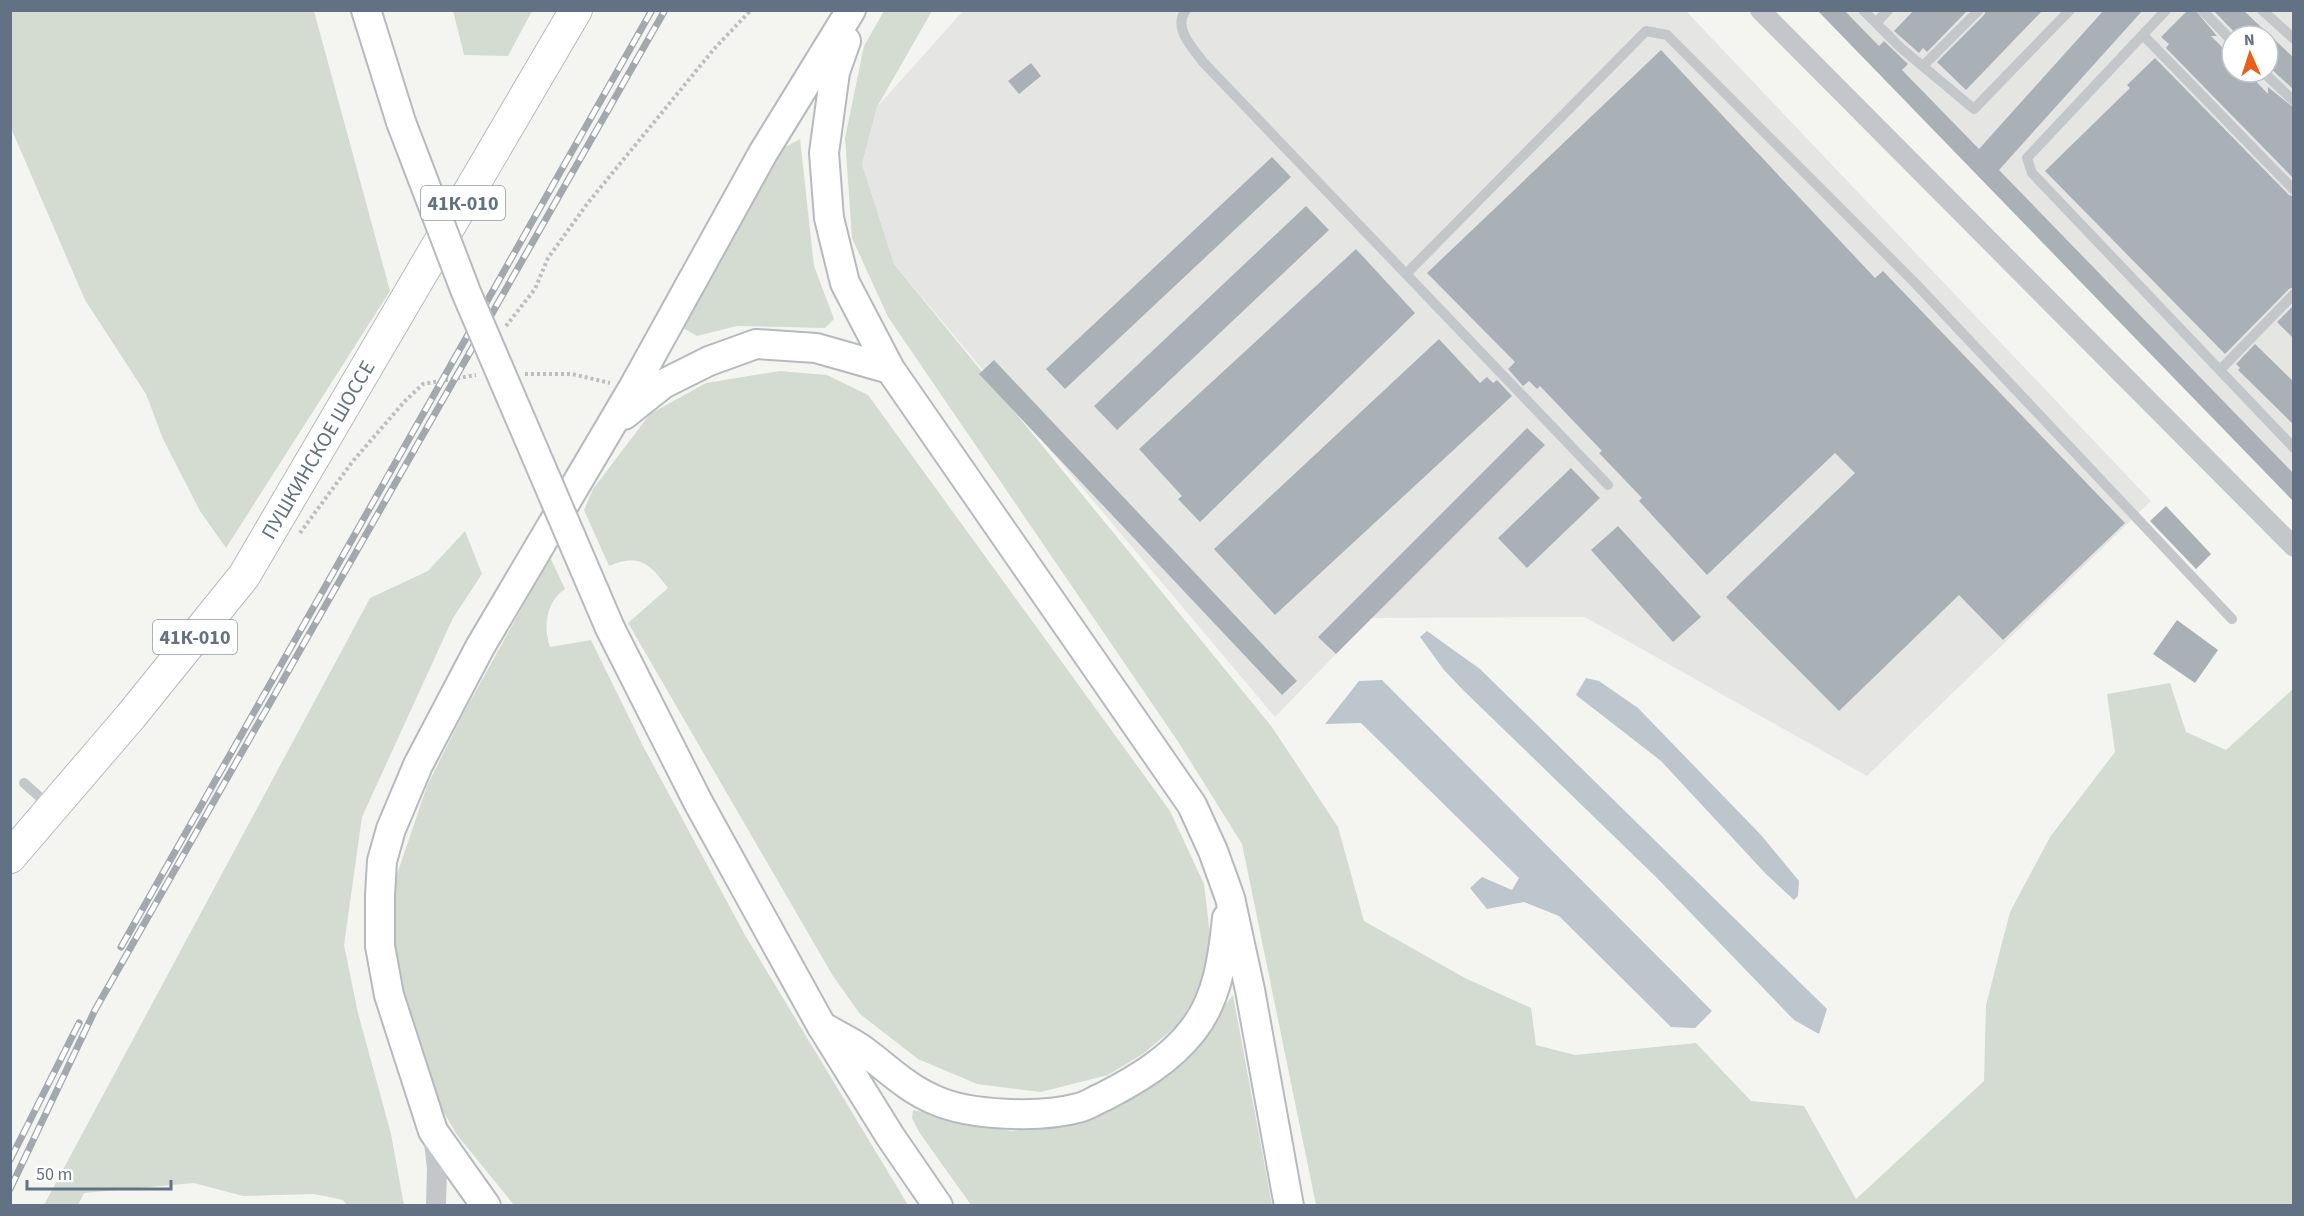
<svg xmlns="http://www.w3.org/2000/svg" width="2304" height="1216" font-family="'Source Sans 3',sans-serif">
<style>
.built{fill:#e5e6e4;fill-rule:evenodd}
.green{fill:#d4dcd1}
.water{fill:#bcc6cc}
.building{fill:#a9b1b7}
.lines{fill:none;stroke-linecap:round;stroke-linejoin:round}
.secondary-casing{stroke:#b6babf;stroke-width:32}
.primary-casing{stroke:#b6babe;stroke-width:34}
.path{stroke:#bdbec1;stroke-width:4;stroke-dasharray:3 3;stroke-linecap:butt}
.lane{stroke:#c4c7ca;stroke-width:10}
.street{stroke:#c4c7ca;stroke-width:20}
.secondary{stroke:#fff;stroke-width:28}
.primary{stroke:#fff;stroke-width:32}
.rail-casing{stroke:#a3a8af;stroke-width:7}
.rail{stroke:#fff;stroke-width:4.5;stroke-dasharray:14;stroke-linecap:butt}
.secondary-bridge-casing{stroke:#b6babf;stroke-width:32;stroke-linecap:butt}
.secondary-bridge{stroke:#fff;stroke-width:28}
.labels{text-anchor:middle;stroke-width:6;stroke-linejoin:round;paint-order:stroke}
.shield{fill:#fff;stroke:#919ca8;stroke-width:1.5}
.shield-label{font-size:20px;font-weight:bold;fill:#627183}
.street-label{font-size:21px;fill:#627183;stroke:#fff}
</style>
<rect width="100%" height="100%" fill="#f4f5f0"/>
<path class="built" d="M963,11H1686L2151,501L1867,776L1585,617L1371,618L1275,717L894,264L862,164L877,107Z
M1824,11H2293V489ZM2232,36H2268V72H2232Z"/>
<path class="green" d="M10,11H314L390,291L226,548L200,511L163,439L146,394L85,300L11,128Z
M453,11V10L532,11L508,56L464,55Z
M884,11H932L877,107L862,164L894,264L1272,727L1338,827L1364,921L1465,978L1531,1008L1536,1045L1575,1055L1696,1043L1751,1101L1804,1106L1856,1199L1984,1081L1986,1005L2010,912L2050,837L2115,752L2107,694L2170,683L2186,732L2226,750L2293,689V1205H1316L1242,844L1179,743L888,317L852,238L845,138L864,46Z
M800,139L814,266L834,319L825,328L737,326L697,336L683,328L684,315L785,147Z
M780,371L827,375L868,395L1170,811L1204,884L1210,935L1201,985L1181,1022L1143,1054L1108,1075L1041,1092L977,1084L918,1059L860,1014L833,976L628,623L668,588C650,564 640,553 609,566L584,510L593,489L650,414L706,383Z
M465,531L482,574L453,618L362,817L344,945L358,1013L391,1134L404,1205H347L343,1200L314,1194L243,1196L194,1183L84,1193L78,1205H44L370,598L428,571Z
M550,557L565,589C546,602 543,626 550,647L591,640L643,746L745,935L908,1205H514L457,1135L436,1099L399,1002L390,895L427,786L463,714Z
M1233,995L1272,1205H971L919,1132L912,1118L913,1110L1011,1131L1075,1124L1131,1099L1177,1066Z"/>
<path class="water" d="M1427,631L1480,669L1827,1009L1819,1034L1794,1020L1657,878L1463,690L1444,670L1420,637Z
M1586,678L1599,681L1638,708L1761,835L1799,881L1798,896L1794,900L1766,874L1661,761L1576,695Z
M1382,680L1712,1011L1695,1028L1671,1027L1559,916L1524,902L1487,909L1470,888L1482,877L1512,890L1519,878L1361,723L1325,724L1359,681Z"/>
<path class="building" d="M1817,10H1844L1879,46L1884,41L1908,64L1902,70L1979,149L2104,10H2143L1999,170L2294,474V502Z
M1914,10H1968L1927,52L1923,48L1919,53L1894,31Z
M1986,10H2043L1966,90L1937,62L1984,15Z
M2188,10H2195L2217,36H2211L2232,57V72H2247L2268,94V87L2294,108V179L2166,48L2169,44L2161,37Z
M2213,10H2243L2294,58V90L2268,66V36H2238Z
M1661,50L1875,278L1883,271L2125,523L2003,640L1959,595L1839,711L1726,597L1855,473L1835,453L1707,575L1639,501L1642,498L1599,453L1602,451L1540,386L1537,389L1529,381L1523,386L1508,369L1515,362L1427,273Z
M2155,58L2289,195L2294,197V287L2289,289L2225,354L2045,171L2130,88L2127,85Z
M1031,63L1041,76L1019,94L1008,81Z
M1272,157L1291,177L1065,389L1046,369Z
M1306,206L1329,230L1117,430L1094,406Z
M1356,249L1415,313L1200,522L1178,499L1182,496L1139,449Z
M2294,305V339L2277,322Z
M1439,339L1480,383L1487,377L1493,383L1497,380L1512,396L1275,615L1214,549Z
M2255,344L2294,382V425L2238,370L2240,368L2236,364Z
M994,360L1297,681L1282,695L979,374Z
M1527,428L1545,445L1336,654L1318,637Z
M1571,468L1600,498L1527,568L1498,538Z
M2166,506L2211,554L2196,569L2150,521Z
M1618,526L1701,617L1673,642L1591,550Z
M2177,620L2218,650L2195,683L2153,654Z"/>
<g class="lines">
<g class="secondary-casing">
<path id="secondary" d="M366,10L401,122
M846,41L835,72L824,153L829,218L845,283L890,369L1192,805L1213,851L1230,898L1250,990L1289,1206
M624,415L663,384L709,361L756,344L816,348L890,369
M610,628L698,802L821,1025L890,1136L938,1206
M825,1028C838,1036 852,1042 864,1051C887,1068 908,1089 935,1100C970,1116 1041,1118 1078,1108C1087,1106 1095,1100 1103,1097C1136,1080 1170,1060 1193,1030C1218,998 1223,957 1227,918
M486,1206L433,1131L389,995L380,946V895L382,861L391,829L418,765L480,647L633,388L763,153L851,10"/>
</g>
<g class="primary-casing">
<g id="primary">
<path id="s1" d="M10,857L131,716L244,576L576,10"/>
</g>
</g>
<path class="path" d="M506,326L535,289L548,258L587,204L714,49L751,10
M525,374H572L610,383
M300,533L353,461L405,401L423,384L476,375"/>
<path class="lane" d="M1186,10C1172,28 1193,48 1203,62L1608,485
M1863,10L1901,48L1974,109L2070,10
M2166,10L2027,158L2032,173L2294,448
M2202,10L2232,41
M2262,10L2294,39
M1876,23L1888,10
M2143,35L2294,190
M1923,66L1979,10
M2263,72L2294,101
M1406,274L1646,31L1667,35L1915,283L2232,619
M2220,370L2294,294
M24,783L51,807"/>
<path class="street" d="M1760,10L2294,547
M433,1133L437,1168L436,1206"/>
<use href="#secondary" class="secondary"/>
<use href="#primary" class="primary"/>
<g class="rail-casing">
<path id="rail" d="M121,947L652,10
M10,1160L79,1023
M10,1189L95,1010L665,10"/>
</g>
<use href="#rail" class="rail"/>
<g class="secondary-bridge-casing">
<path id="secondary-bridge" d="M401,122L466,292L610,628"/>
</g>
<use href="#secondary-bridge" class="secondary-bridge"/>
</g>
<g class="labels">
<g class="shield">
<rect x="421" y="186" width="84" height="34" rx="4.5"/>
<rect x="153" y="620" width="84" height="34" rx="4.5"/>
</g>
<g class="shield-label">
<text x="463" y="210">41К-010</text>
<text x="195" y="644">41К-010</text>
</g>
<g class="street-label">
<text dy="7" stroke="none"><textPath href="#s1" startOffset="512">ПУШКИНСКОЕ ШОССЕ</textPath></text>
</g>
</g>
<rect width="2304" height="1216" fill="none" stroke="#627183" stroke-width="24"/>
<g transform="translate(2250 54) rotate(357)"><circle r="28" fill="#ffffff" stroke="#c0c6cd" stroke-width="1.5"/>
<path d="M0-4.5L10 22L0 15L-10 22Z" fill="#eb5e1a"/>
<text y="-9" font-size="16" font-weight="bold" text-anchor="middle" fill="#627183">N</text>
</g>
<path d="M27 1180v9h144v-9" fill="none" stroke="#627183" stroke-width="3"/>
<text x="36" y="1180" font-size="18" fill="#627183" stroke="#ffffff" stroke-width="4.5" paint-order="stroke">50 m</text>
</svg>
